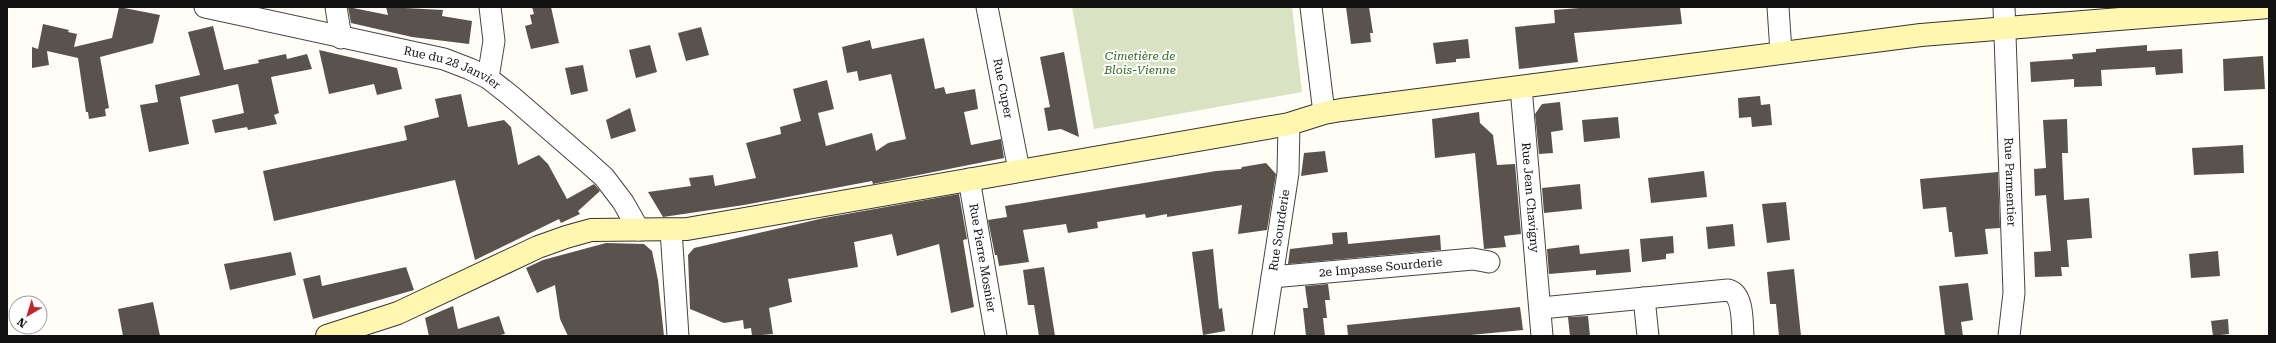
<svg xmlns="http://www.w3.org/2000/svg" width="2276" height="343" font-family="'Roboto Serif',serif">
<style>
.cemetery{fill:#d9e3c4}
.building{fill:#5a524d}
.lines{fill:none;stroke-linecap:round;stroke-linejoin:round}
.street-casing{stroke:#444;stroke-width:23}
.secondary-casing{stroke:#333;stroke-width:24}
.street{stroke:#fff;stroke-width:21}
.secondary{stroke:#fff6b0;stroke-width:22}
.labels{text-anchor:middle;stroke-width:4;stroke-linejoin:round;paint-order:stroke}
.park-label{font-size:12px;font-style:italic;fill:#2f6b1f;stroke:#fff}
.street-label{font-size:12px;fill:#111;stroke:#fff}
</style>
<rect width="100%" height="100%" fill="#fffdf5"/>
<path class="cemetery" d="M1072,7H1292L1302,92L1094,129Z"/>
<path class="building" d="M119,7L160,15L153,43L100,57L109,108L105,109L106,116L89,119L88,112H86L78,58L47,51L49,65L32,68V47L38,49L43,24L69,30L68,32L77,34L74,47L112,38Z
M348,7L388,15L386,7L443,10L442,16L472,21L469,44L412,37L351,23Z
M532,7H551L559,43L531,49L525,26L532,24L530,15L534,14Z
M1346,7H1369L1373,33H1370L1371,42L1351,44Z
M1592,7H1680L1682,24L1574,33L1578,62L1519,69L1515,27L1555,23L1554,10Z
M213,26L224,70L259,63L258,60L286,54L287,59L307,54L312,69L271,77L279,113L274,115L277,124L248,130L247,127L215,133L212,120L244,113L238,84L180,97L189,144L149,152L140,105L158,102L155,85L200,75L188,32Z
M701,27L709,55L686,61L678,33Z
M924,38L935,89L944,87L946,94L975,89L978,109L964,112L971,145L1001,139L1004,158L873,184L872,181L744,205L663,217L648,192L691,186L689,178L713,175L715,186L756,178L746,143L781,134L780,127L801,121L793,89L827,80L834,109L818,113L826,146L872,133L876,151L888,143L906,139L891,74L859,81L857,71L847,73L842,47L870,40L872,49Z
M1468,39L1470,58L1456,59V62L1436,64L1433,43Z
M650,45L657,72L636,78L629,50Z
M2147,45V51L2182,49L2183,73L2156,75L2155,67L2101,70L2102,86L2074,87V79L2031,82L2030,62L2073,59L2072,54L2096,52V49Z
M319,50L397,68L402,89L377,95L374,84L329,94Z
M1064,52L1069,80L1079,137L1061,129L1048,131L1044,108L1050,107L1040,57Z
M2263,56L2265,89L2224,91L2223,59Z
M583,65L588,91L571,95L565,68Z
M461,94L468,127L504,120L511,127L518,165L539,155L548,164L567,199L594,184L600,191L578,211L580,214L561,223L559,219L475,260L455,180L274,221L263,171L407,140L404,126L439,117L435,99Z
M1760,96L1761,105L1770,104L1772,125L1752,127L1751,117L1739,118L1738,98Z
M1560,102L1563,130L1551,132L1553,153L1539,154L1535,114L1542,104Z
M630,108L636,131L611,139L606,120Z
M1479,112L1480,123L1493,135L1497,165L1515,164L1521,234L1504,236L1506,247L1484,249L1475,153L1435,158L1432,119Z
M1618,117L1620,138L1584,142L1582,120Z
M2067,119L2068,153H2062L2064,200L2089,198L2092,238L2067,240L2069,267H2061L2062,276L2035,277L2034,252L2051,251L2046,195L2035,196L2034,169L2046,168L2043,120Z
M2243,145L2244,173L2194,175L2192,148Z
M1325,151L1328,172L1301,176L1304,153Z
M1266,163L1276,174L1267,230L1238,234L1242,205L1167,217V214L1146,218L1145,214L1097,222L1098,228L1068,233L1066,224L1023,230L1029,262L999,266L997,255H995L988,220L1007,217L1005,206L1216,171L1241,169L1242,167Z
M1704,171L1707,197L1651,203L1648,178Z
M1998,172L2000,228L1985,229L1988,254L1955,257L1952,232H1949L1946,207L1923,209L1920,179Z
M1580,184L1582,209L1544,213L1542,188Z
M959,194L967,239L963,240L974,307L951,313L939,244L897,256L892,234L854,242L858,267L788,279L792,302L769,308L773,334L752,336L751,328L744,329L743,320L724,323L690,309L688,255L694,248L824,218Z
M1786,202L1790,240L1767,243L1762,204Z
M1733,224L1735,246L1708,249L1706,227Z
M1347,232L1348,244L1440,235L1441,250L1288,264L1290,249L1333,244L1332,233Z
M1673,236L1674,253L1666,254V259L1642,262L1640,239Z
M606,243L644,244L652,251L658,280L664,336H568L560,319L555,285L537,293L526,268L543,260Z
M1579,245L1580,254L1629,249L1631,272L1596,275V270L1549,274L1547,249Z
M1213,249L1219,309L1222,308L1225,331L1203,335L1192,252Z
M2218,251L2220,276L2191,278L2189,254Z
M291,252L296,275L230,290L224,264Z
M406,267L414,290L313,319L303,279L320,275L322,286Z
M1044,267L1055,336H1039L1034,305H1028L1023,270Z
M1794,269L1801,336H1779L1776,304H1770L1767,272Z
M1968,283L1973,320L1961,322L1963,336H1945L1939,286Z
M1328,284L1330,300H1325L1327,318H1323L1325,336H1306L1303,308H1308L1305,286Z
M153,302L160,336H123L118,309Z
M453,306L458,329L499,316L505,334L496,336H429L425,318Z
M1520,307L1523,330L1460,336H1348L1347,325Z
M1588,316L1590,336H1570L1568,317Z
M2228,319L2229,334L2213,336L2211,321Z"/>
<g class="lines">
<g class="street-casing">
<g id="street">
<path id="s1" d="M205,7L444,59L470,69L488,78L511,96L586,161L604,177L623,202L639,230"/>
<path d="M336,7L341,38"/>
<path id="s2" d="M987,7L1019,170"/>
<path d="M1311,7L1324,113"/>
<path d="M1778,7L1781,52"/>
<path id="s3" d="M2004,7L2014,293L2009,336"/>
<path d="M488,78L494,41L490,7"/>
<path id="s4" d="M1521,87L1542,336"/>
<path id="s5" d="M969,179L996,336"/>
<path d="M671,230L678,336"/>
<path id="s6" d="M1272,277L1473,259L1489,262"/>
<path d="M1644,298L1648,336"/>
<path d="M1541,308L1728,290C1744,294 1742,323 1743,336"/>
<path id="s7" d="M1263,336L1288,173L1289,124"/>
</g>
</g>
<g class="secondary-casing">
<path id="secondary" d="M327,336L398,313L538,247L566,237L591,230L687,229L1289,124L1324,113L1341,110L1921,35L2269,7"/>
</g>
<use href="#street" class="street"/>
<use href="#secondary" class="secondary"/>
</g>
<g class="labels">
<g class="park-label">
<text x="1140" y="60">Cimetière de<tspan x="1140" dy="14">Blois-Vienne</tspan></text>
</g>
<g class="street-label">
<text dy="4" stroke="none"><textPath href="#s1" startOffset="255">Rue du 28 Janvier</textPath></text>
<text dy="4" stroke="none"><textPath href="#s2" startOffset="83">Rue Cuper</textPath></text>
<text dy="4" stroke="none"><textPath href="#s3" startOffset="175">Rue Parmentier</textPath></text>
<text dy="4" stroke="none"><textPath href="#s4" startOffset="111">Rue Jean Chavigny</textPath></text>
<text dy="4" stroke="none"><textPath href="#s7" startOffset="107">Rue Sourderie</textPath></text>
<text dy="4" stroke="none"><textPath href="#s5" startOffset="80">Rue Pierre Mosnier</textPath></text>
<text dy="4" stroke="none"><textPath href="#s6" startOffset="109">2e Impasse Sourderie</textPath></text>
</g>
</g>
<rect width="2276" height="343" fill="none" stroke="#111111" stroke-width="16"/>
<g transform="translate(28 315) rotate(218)"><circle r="19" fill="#ffffff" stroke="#a0a0a0"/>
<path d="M0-3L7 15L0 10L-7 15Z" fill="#c4262e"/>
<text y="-6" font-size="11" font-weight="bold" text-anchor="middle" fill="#111111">N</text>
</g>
</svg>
